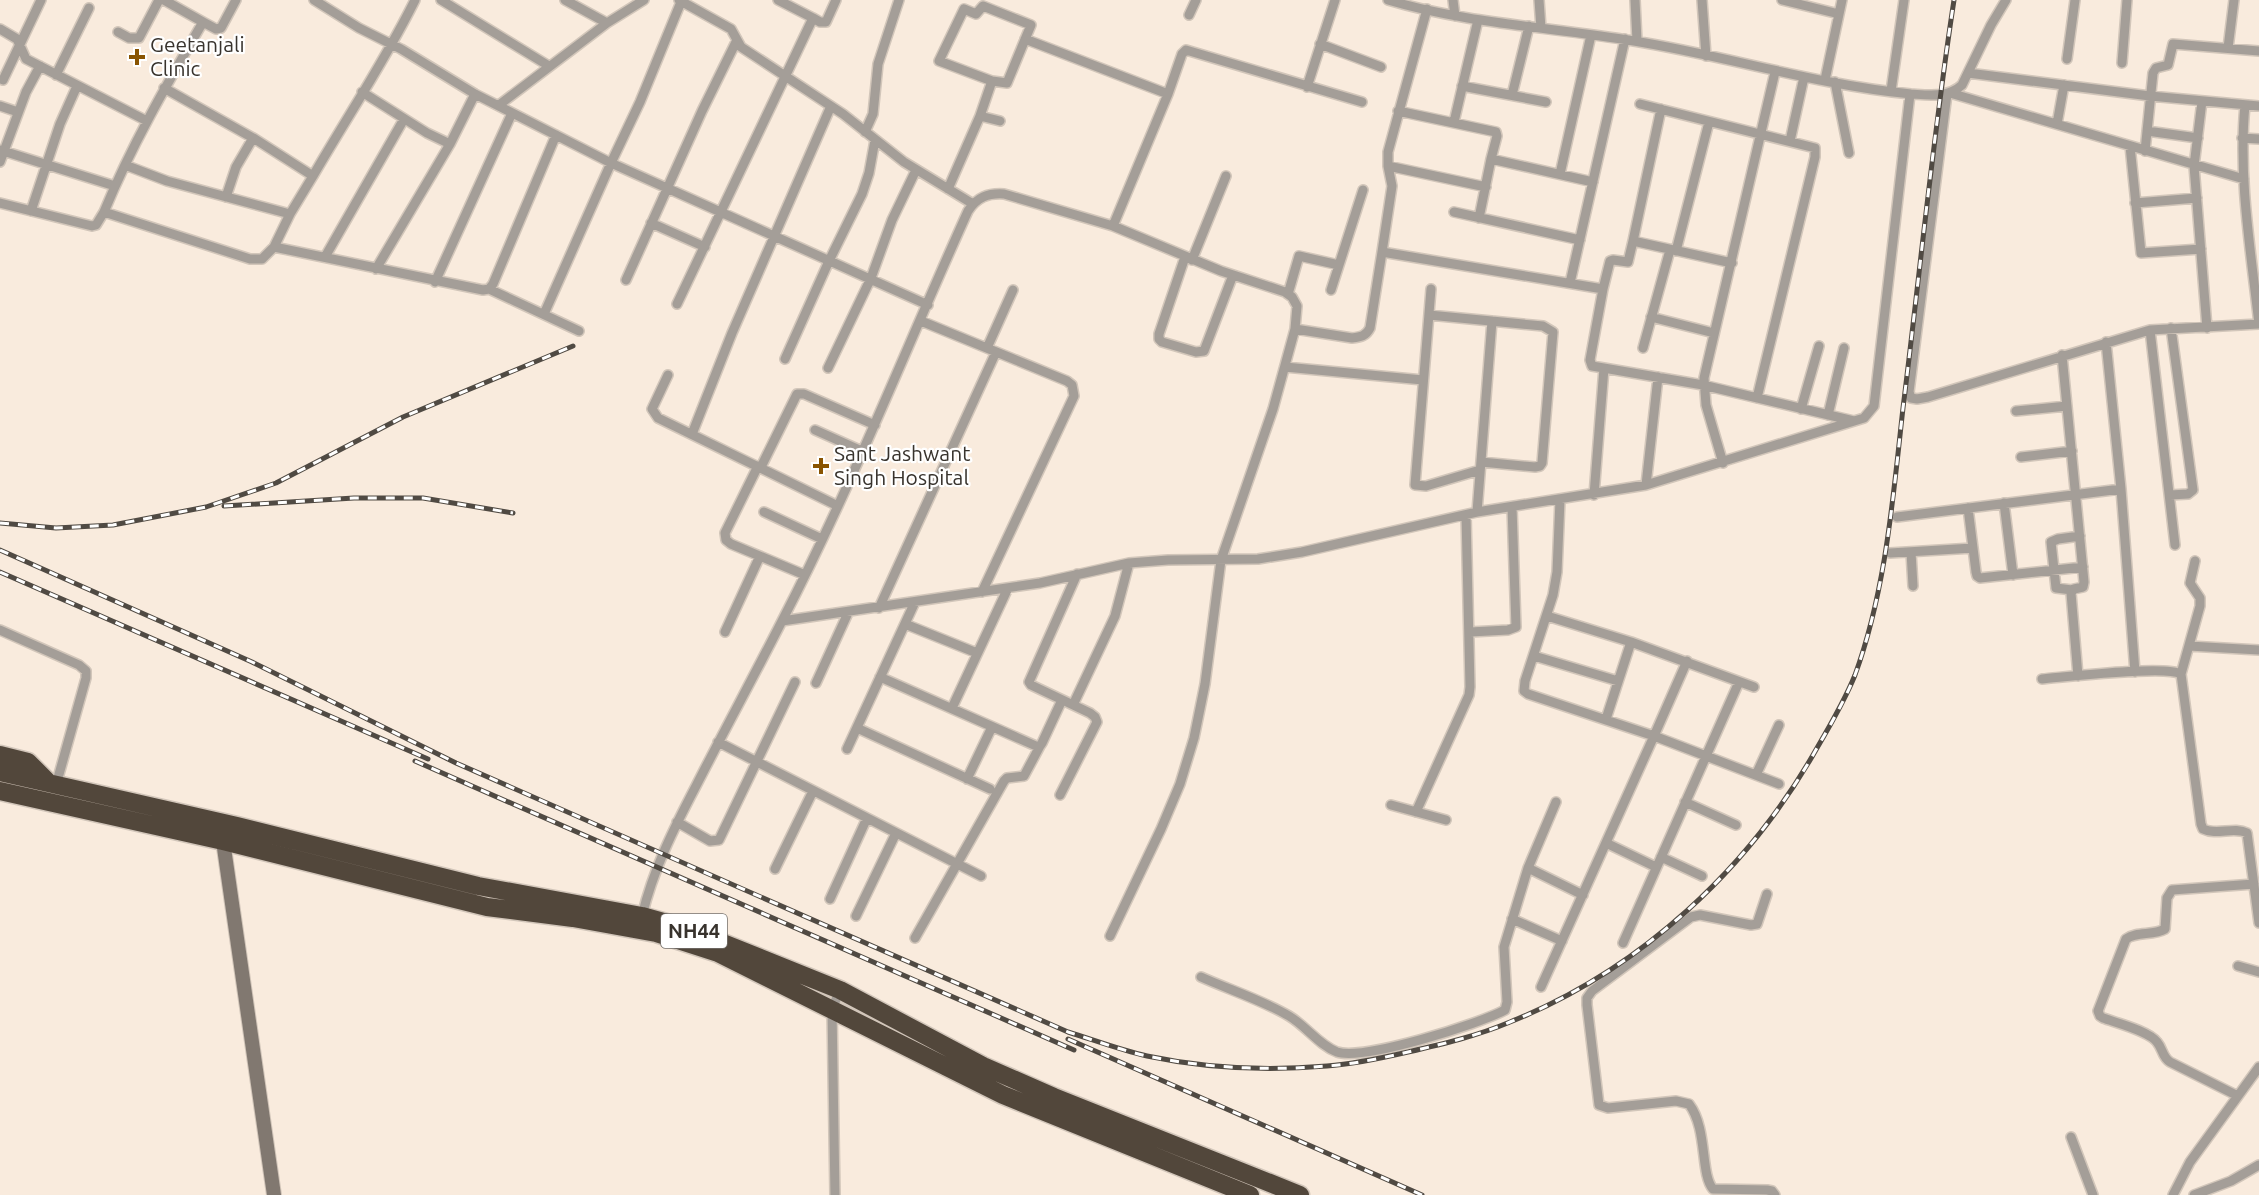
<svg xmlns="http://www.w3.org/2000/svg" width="2259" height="1195" font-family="Ubuntu,sans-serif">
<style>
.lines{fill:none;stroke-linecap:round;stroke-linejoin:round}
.street-casing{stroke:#d2c6ba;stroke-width:12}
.secondary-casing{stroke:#d2c6ba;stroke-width:16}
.highway-casing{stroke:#d2c6ba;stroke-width:21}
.street{stroke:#a49e98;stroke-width:9}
.secondary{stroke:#817870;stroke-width:14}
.highway{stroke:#52473b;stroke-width:18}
.rail-casing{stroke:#504a43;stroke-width:5}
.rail{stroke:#fff;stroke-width:3;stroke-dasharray:9;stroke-linecap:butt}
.poi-dot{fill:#895401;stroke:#fff;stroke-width:2}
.labels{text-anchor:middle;stroke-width:4.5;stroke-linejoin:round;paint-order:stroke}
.shield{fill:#fff;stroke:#74706c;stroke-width:1.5}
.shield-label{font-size:20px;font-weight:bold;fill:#38332d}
.poi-label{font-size:21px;fill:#38332d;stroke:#fff;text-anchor:start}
</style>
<rect width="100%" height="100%" fill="#f9ebdd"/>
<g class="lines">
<g class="street-casing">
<path id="street" d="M314,0L359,28L401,49L475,94L611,163L928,305
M441,0L549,66
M565,0L607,23
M679,0L731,29L741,47L843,114L904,162L973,204
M778,0L813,18
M1388,0C1468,24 1552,27 1634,41C1727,56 1817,85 1911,94C1929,95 1948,98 1962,85L1991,25L2006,0
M1453,0L1455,16
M1539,0L1541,28
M1635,0L1637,41
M1702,0L1706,56
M1782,0L1839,14
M1189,15L1196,0
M203,22L216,29L221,28L236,0
M0,29L17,39L26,59L147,121
M118,32L129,38H139L159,0
M1025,39L1168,94
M1320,44L1381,67
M2228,48L2234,0
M2067,59L2075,0
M2122,63L2127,0
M1968,73L2150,96L2259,106
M56,75L89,8
M3,80L41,0
M1825,80L1842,0
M1835,82L1849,153
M1462,86L1546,102
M1307,87L1335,0
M164,88L255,139L313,176L290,214L274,247
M1891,91L1904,0
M362,92L427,133L450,144
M1950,93L2244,179
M1947,94L1909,392L1911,398L1917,399L1928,397L2150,330L2259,324
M1512,95L1529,26
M2202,101L2194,166L2207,328
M1640,104L1815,148V157L1757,398
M499,105L607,23L644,0
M2245,105C2238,178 2251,252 2259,324
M0,106L18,112
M1398,111L1496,132L1497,136L1491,159
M980,116L992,81L939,61L964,9L976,14L983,6L1031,25L1007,83L992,81
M1454,122L1478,20
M2057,124L2064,85
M2147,131L2198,138
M865,132L873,114L878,64L899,0
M2242,138L2259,139
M1790,141L1804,77
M2130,146L2141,253L2201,249
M0,150L115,186
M2145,151L2153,73L2156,68L2168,65L2173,44L2259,51
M0,162L26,92L40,66
M125,165L167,181L290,214
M1388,166L1486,187
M1560,174L1591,35
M313,176C347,117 385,61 415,0
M948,189L980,116L1000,121
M226,197L236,167L253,138
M0,203L92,226L96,225L104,212L250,259H262L274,247L483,290L489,289L493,284L556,135
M2135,203L2197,198
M31,211L60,124L77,86
M104,212C131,146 167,84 203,22L164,0
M1454,212L1580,240
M1479,218L1491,159L1593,182
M651,223L705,247
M1113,226L1168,94L1182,54L1186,50L1362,102
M1633,241L1661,109
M1676,251L1709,122
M1382,252L1392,186L1388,166V152L1427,9
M325,257L404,119
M1185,257L1159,334V339L1162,342L1196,352L1204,351L1233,275
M1192,260L1226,176
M376,269L450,144L475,94
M626,280L702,111L736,42
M435,282L512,113
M1570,283L1625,39
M489,289L579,331
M1431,289L1415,485L1426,486L1480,470
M1603,289L1590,360L1592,366L1703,385L1854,421
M1331,290L1363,190
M1288,294L1299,256L1339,265
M677,304L813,18L820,22H826L836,0
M544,314L611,163L640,102L681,2
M1429,315L1543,326L1553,332L1542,463L1540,466L1535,467L1481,462
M1651,317L1714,333
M921,321L1067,381L1072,385L1074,396L982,592
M1295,329L1352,338C1361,337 1366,336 1370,328L1382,252L1603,289L1610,261L1613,260L1628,262L1633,241L1732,263
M2150,330L2175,545
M2106,342L2121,489L2135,672
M987,348L1013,290
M1643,348L1670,250
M2062,355L2084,582L2083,587L2074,589L2071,593L2078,676
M785,359L829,261L862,194L869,173L875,140
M1285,367L1423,380
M828,368L871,278L892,220L916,170
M668,375L652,409L658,418L838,506
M1801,409L1819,346
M2016,411L2067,406
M1828,415L1844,348
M815,430L862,451
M692,434L732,333L831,106
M2021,457L2072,451
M1723,463L1706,405L1704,378L1775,72
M758,466L725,533L726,540L731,544L805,575
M761,467L797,394H804L875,425
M1646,485L1658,377
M1594,495L1604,368
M2170,495L2188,494L2193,490L2171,328
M2004,503L2013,575
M1968,508L1976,572L1977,576L1980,578L2083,567
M764,512L822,539
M1477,512L1492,321
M1897,517L2121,489
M1911,552L1913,586
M1890,553L1973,548
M2072,590L2056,588L2051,542L2058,539L2080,536
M879,608L996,352
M1547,616L1631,642L1754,687
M782,621L1040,583L1129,563L1168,560L1258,559L1302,552L1477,512L1646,485L1864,418L1874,406L1910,94
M905,624L977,653
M0,630L79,665L86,671V678L56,785
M725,632L760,556
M1470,632L1508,630L1516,627L1512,507
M2189,646L2259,650
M1534,656L1618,681
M1687,661L1654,736L1779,784
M2181,674L2200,606V598L2190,583L2195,561
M880,677L1036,746H1040L1042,743L1062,700
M2042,679C2066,677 2165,665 2181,674L2201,824L2203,829C2217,836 2234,826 2247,833L2259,923
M816,683L848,613
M1073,705L1115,616L1129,563
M952,708L1008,588
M1606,719L1631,642
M857,728L990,789
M718,742L981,876
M847,749L915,602
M1756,775L1779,725
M967,779L992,727
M1060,795L1097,722L1095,717L1090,713L1031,685L1029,682L1077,574
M1556,802L1528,868L1583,895
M1685,802L1736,825
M1391,805L1446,820
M1416,812L1469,695L1470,687L1466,515
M677,822L710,841L719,840L795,682
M1606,843L1656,867
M1661,857L1702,876
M775,869L813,791
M1767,894L1757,924L1751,925L1700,915L1691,917L1592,991L1587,998V1005L1599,1105L1608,1108L1676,1101L1689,1104C1708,1129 1700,1174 1713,1189L1767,1190L1772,1191L1775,1195
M830,899L867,818
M642,916C653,870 674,828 696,786C724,731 754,676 782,621C851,488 906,348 968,211C977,197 988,193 1004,194L1113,226L1221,271L1285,292L1292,297L1297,306L1295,329L1273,409L1221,560L1205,684L1194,738L1180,784L1161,829L1110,936
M856,916L896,833
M1512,919L1562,941
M915,938L1004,781L1007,778L1024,776L1040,746
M1623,943L1739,682
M2238,966L2259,972
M1201,977C1230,990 1262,1000 1289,1016C1306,1026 1319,1045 1337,1052C1363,1061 1479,1024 1505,1010L1507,1002L1504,947L1528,868
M1541,987L1654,736L1528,694L1524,691L1525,681L1553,595L1557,572L1560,500
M2238,1096L2170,1062C2162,1057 2163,1049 2157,1042C2149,1031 2117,1023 2103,1018L2100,1016L2098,1011L2126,939C2137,931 2153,936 2165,929L2167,898L2172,890L2254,884
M2071,1137L2093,1195
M835,1195L832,1009L840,990
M2173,1195L2190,1162L2259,1067
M2194,1195L2231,1181L2259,1165"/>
</g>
<g class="secondary-casing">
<path id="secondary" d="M223,841L274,1195"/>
</g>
<g class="highway-casing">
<path id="highway" d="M0,755L28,762L49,783
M0,772L237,826L478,886L642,916L688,929L840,990L983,1066L1054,1097L1300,1195
M0,791L223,841L487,907L573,918L656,933L718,953L1003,1095L1250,1195"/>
</g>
<use href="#street" class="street"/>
<use href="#secondary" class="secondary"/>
<use href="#highway" class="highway"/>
<g class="rail-casing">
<path id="rail" d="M224,506L354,498H423L513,513
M0,523L56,528L113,525L206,507L276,483L403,417L573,346
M0,550L252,662L456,763L1068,1032C1094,1040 1120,1050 1147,1056C1204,1068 1268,1071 1327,1066C1354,1064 1382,1058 1408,1052C1443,1044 1477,1036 1510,1022C1640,970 1749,869 1817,748C1831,724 1845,700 1855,675C1886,590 1893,497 1903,408C1920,272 1933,136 1954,0
M0,572L428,759
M415,761L1074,1050
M1068,1039L1422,1195"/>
</g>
<use href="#rail" class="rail"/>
</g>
<g class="poi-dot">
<path d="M134 48h6v6h6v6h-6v6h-6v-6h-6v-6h6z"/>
<path d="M818 457h6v6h6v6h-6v6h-6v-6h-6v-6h6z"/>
</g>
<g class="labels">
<rect class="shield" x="661" y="914" width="66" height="34" rx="4.5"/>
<g class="shield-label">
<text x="694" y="938">NH44</text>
</g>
<g class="poi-label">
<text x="150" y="52">Geetanjali<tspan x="150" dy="24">Clinic</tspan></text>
<text x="834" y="461">Sant Jashwant<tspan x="834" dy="24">Singh Hospital</tspan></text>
</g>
</g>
</svg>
